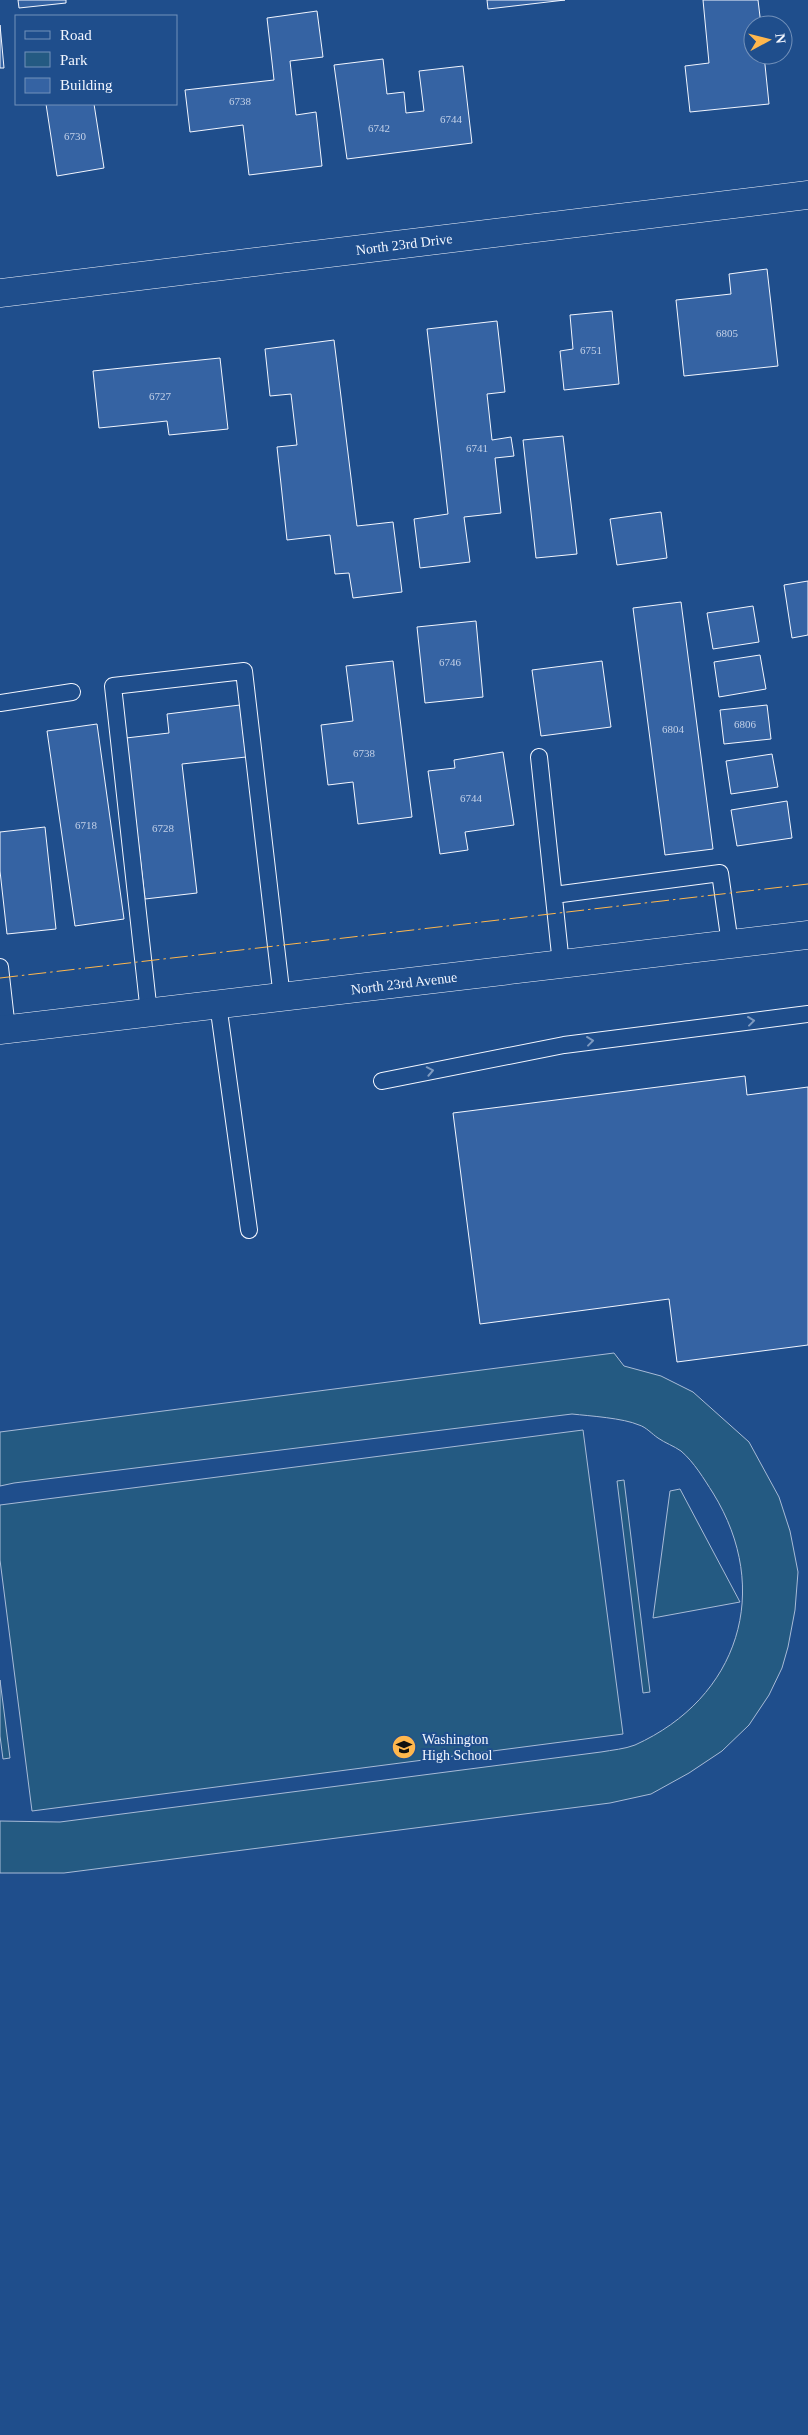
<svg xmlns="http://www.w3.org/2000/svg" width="808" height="2435" font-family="Georgia,serif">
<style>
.green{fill:#245a82;stroke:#a8bbd7}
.building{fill:#3563a3;stroke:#f2f6ff}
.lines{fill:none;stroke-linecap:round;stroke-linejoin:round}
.service-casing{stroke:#f2f6ff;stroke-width:18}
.minor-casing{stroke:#f2f6ff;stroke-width:29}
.tertiary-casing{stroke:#f2f6ff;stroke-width:29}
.service{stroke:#1f4e8c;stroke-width:16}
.minor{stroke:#1f4e8c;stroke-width:28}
.tertiary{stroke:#1f4e8c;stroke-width:28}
.power{stroke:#ffb74d;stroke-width:1;stroke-dasharray:18 4 2.5 4;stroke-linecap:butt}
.oneway{stroke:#7e9ac0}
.labels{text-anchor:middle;stroke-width:4;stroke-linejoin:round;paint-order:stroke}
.number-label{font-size:11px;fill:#c3d1e8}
.street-label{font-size:14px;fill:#f2f6ff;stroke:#1f4e8c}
.poi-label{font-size:14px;fill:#f2f6ff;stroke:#1f4e8c;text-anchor:start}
</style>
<rect width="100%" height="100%" fill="#1f4e8c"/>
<path class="green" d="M614,1353L624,1366L661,1376L693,1392L749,1442L779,1497L790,1531L798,1572L795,1610L788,1647L782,1668L769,1695L749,1725L722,1751L689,1773L651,1794L610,1803L64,1873H0V1821L60,1822L601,1752C612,1750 625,1749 635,1745C739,1698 773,1590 713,1493C704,1479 694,1462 681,1451C674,1446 665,1443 658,1438C652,1434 646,1427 639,1425C623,1418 590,1416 572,1414L14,1483L0,1486V1432Z
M583,1430L623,1734L32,1811L0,1560V1505Z
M624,1480L650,1692L643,1693L617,1481Z
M680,1489L740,1602L653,1618L670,1491Z
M0,1680L10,1758L3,1759L0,1736Z"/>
<path class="building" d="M18,0H66V3L19,8Z
M487,0H565L488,9Z
M703,0H758L761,25H753V55H764L769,104L690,112L685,66L709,63Z
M317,11L323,57L290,61L296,115L316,112L322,166L249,175L243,125L190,132L185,90L274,80L267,18Z
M0,25L4,68H0Z
M383,59L387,94L404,92L406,113L424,111L419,71L463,66L472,143L347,159L334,65Z
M46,104H94L104,168L57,176Z
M767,269L778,366L684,376L676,300L731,294L729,274Z
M612,311L619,384L564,390L560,351L573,349L570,315Z
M497,321L505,392L487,394L492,440L511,437L514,456L495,458L501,513L464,517L470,562L420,568L414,519L448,514L427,329Z
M334,340L357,526L393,522L402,592L353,598L349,573L335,574L330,535L287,540L277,447L297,445L291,394L270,396L265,349Z
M220,358L228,429L169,435L167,421L99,428L93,371Z
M563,436L577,554L536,558L523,440Z
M661,512L667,558L617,565L610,519Z
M808,581V635L792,638L784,585Z
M681,602L713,849L665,855L633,608Z
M753,606L759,642L713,649L707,613Z
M476,621L483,697L425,703L417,627Z
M760,655L766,689L719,697L714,662Z
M393,661L412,817L358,824L353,782L328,785L321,725L353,721L346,666Z
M602,661L611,727L541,736L532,670Z
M240,705L246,757L182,764L197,893L145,899L126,738L169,733L167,714Z
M767,705L771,739L724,744L720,710Z
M97,724L124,919L75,926L47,731Z
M503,752L514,825L465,832L468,850L440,854L428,771L455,768L454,760Z
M772,754L778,787L731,794L726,761Z
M787,801L792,838L737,846L731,810Z
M45,827L56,929L7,934L0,871V832Z
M745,1076L747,1095L808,1087V1345L677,1362L669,1299L480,1324L453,1113Z"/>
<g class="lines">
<g class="service-casing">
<path id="service" d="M0,703L72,692
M539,757L561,964
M554,895L720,873L730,944
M0,967L7,1029
M218,1004L249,1230
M149,1013L113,686L244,671L282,998
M382,1081L564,1045L808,1014"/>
</g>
<g class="minor-casing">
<path id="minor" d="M0,293L808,195"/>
</g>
<g class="tertiary-casing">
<path id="tertiary" d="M0,1030L808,935"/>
</g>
<use href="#service" class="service"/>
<use href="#minor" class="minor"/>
<use href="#tertiary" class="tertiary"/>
<path class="power" d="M0,978L808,884"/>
</g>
<defs><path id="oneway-chevron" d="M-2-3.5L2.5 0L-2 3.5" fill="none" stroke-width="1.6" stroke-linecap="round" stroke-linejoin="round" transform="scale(1.25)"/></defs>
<g class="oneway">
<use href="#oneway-chevron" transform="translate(751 1021) rotate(-7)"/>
<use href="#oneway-chevron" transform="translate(590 1041) rotate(-7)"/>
<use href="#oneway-chevron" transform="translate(430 1071) rotate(-11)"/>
</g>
<defs>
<g id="school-disc" transform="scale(1.25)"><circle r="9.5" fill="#ffb74d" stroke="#1f4e8c"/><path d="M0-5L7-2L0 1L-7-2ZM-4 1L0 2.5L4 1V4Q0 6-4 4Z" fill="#111"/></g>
</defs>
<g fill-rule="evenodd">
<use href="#school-disc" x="404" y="1747"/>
</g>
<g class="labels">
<g class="number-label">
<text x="240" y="105">6738</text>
<text x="451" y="123">6744</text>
<text x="379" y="132">6742</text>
<text x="75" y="140">6730</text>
<text x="727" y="337">6805</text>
<text x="591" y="354">6751</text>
<text x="160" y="400">6727</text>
<text x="477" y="452">6741</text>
<text x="450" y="666">6746</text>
<text x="745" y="728">6806</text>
<text x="673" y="733">6804</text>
<text x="364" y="757">6738</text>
<text x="471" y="802">6744</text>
<text x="86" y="829">6718</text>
<text x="163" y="832">6728</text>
</g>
<g class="street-label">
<text transform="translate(404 244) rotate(-7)" y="5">North 23rd Drive</text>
<text transform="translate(404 983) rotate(-7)" y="5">North 23rd Avenue</text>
</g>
<g class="poi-label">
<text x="422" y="1744">Washington<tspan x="422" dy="16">High School</tspan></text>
</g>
</g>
<rect x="15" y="15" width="162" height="90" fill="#1f4e8c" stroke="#7391ba"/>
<rect x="25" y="31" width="25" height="8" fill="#1f4e8c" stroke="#7391ba"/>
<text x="60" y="40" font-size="15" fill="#f2f6ff">Road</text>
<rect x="25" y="52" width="25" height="15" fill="#245a82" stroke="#7391ba"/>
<text x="60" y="65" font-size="15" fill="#f2f6ff">Park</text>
<rect x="25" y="78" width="25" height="15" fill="#3563a3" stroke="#7391ba"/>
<text x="60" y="90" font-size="15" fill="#f2f6ff">Building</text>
<g transform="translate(768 40) rotate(83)"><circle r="24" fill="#1f4e8c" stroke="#7391ba"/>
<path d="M0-4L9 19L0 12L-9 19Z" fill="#ffb74d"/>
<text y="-8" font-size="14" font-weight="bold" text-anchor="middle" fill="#f2f6ff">N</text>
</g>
</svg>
